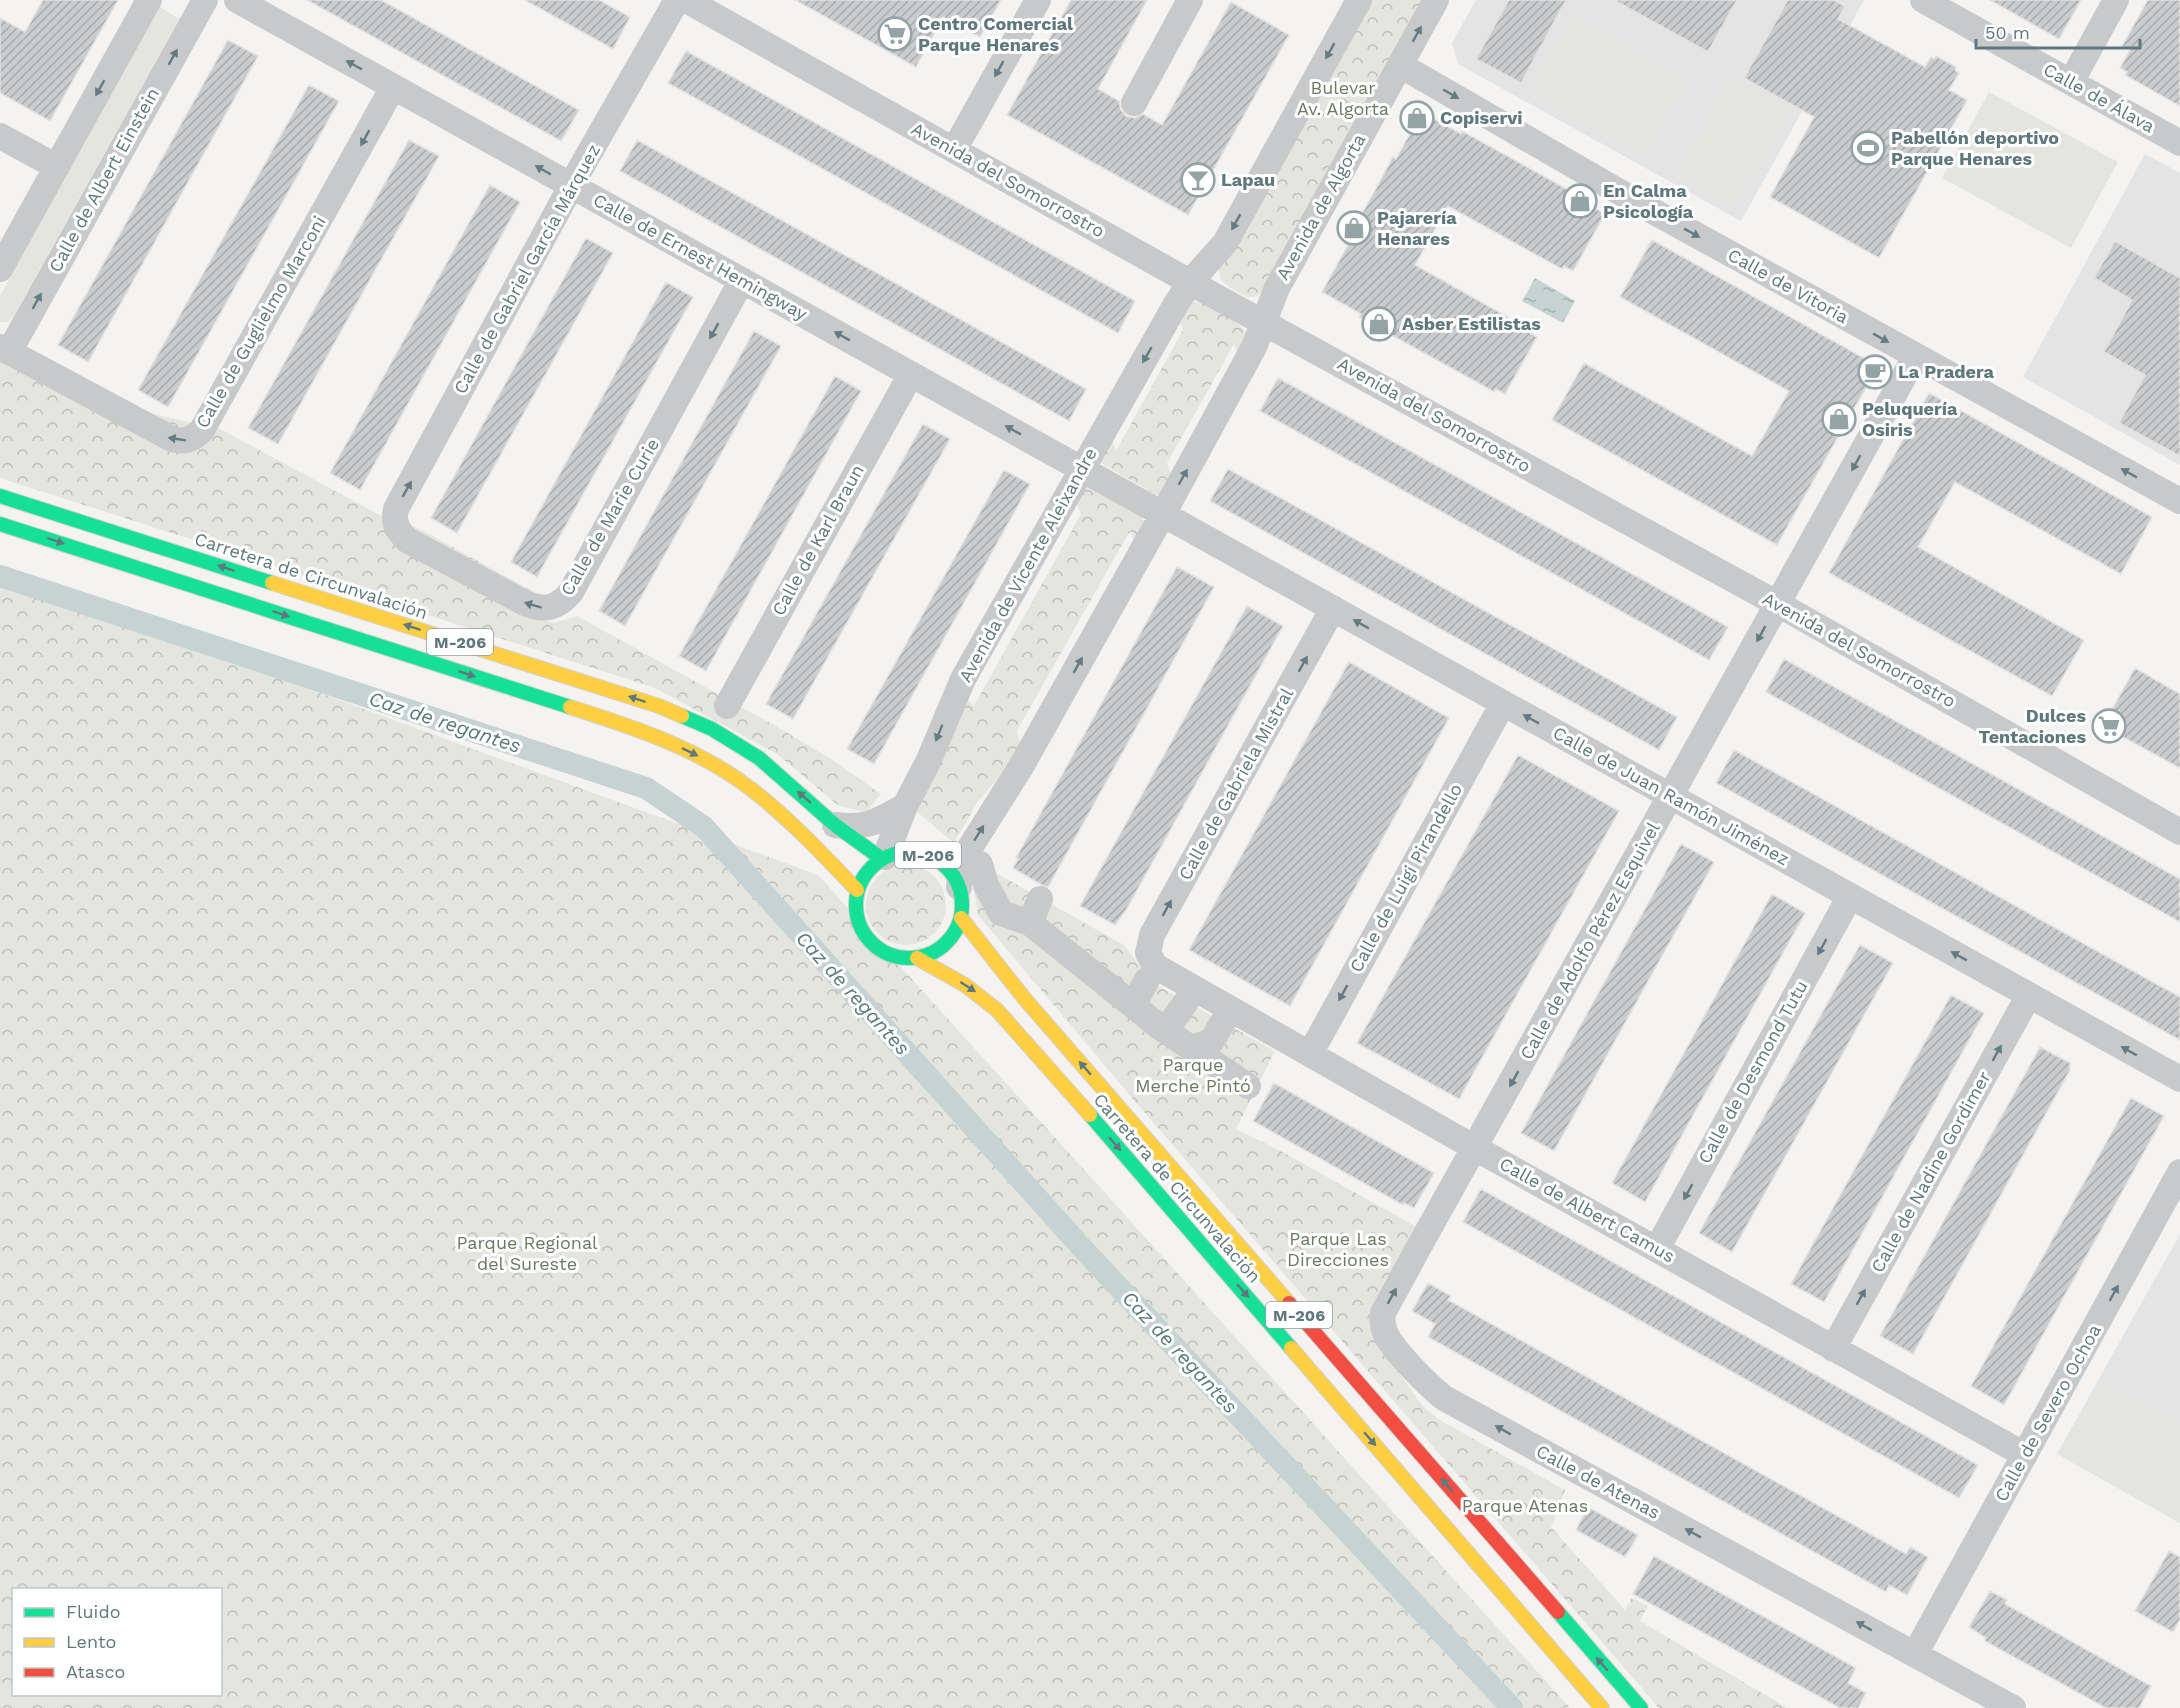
<svg xmlns="http://www.w3.org/2000/svg" width="2180" height="1708" font-family="'Work Sans',sans-serif">
<style>
.built{fill:#e3e4e3}
.forest{fill:url(#forest-crowns);fill-rule:evenodd}
.garden{fill:#e4e5df}
.water{fill:url(#water-ripples)}
.lines{fill:none;stroke-linecap:round;stroke-linejoin:round}
.canal{stroke:#c6d3d2;stroke-width:22}
.building{fill:url(#building-hatch);stroke:#e3e2e2;stroke-width:1.5}
.fast-casing{stroke:#d0d0d0;stroke-width:16}
.slow-casing{stroke:#d0d0d0;stroke-width:16}
.jam-casing{stroke:#d0d0d0;stroke-width:16}
.street{stroke:#c8c9ca;stroke-width:26}
.fast{stroke:#16e098;stroke-width:14}
.slow{stroke:#ffcf43;stroke-width:14}
.jam{stroke:#f24e42;stroke-width:14}
.oneway{fill:#647c81}
.oneway2{fill:#5f787d}
.labels{text-anchor:middle;stroke-width:6;stroke-linejoin:round;paint-order:stroke}
.shield{fill:#fff;stroke:#8fa0a4;stroke-width:1.5}
.shield-label{font-size:16px;font-weight:bold;fill:#5f787d}
.poi-label{font-size:18px;font-weight:bold;fill:#5f787d;stroke:#fff;text-anchor:start}
.park-label{font-size:18px;fill:#6d7a62;stroke:#fff}
.street-label{font-size:18px;fill:#5f787d;stroke:#fff}
.water-label{font-size:20px;font-style:italic;fill:#597979;stroke:#fff}
</style>
<defs>
<pattern id="forest-crowns" width="20" height="18" patternUnits="userSpaceOnUse" patternTransform="scale(1.5)"><rect width="20" height="18" fill="#e4e5df"/><path d="M2 6a3 3 0 1 1 6 0M12 15a3 3 0 1 1 6 0" fill="none" stroke="#bcbeba"/></pattern>
<pattern id="water-ripples" width="26" height="14" patternUnits="userSpaceOnUse" patternTransform="scale(1.5)"><rect width="26" height="14" fill="#c6d3d2"/><path d="M2 4q2-2 4 0t4 0M15 11q2-2 4 0t4 0" fill="none" stroke="#a4b0b0"/></pattern>
<pattern id="building-hatch" width="6" height="6" patternUnits="userSpaceOnUse" patternTransform="scale(1.5)"><rect width="6" height="6" fill="#cbcccd"/><path d="M-1 1l2-2M0 6l6-6M5 7l2-2" fill="none" stroke="#a8aaac"/></pattern>
</defs>
<rect width="100%" height="100%" fill="#f4f3f2"/>
<path class="built" d="M1476,0H1864L1741,221L1458,64L1452,43Z
M2145,154L2180,173V465L2023,377Z
M2180,1234V1523L2057,1454Z"/>
<path class="forest" d="M1368,0H1427L1266,289C1261,293 1256,298 1249,297C1245,297 1239,293 1236,291C1224,284 1216,278 1220,264Z
M1191,301C1207,302 1240,321 1248,335L1239,360L1234,344L1167,463L1174,483L1160,497L1099,462L1110,432L1116,451L1183,330L1177,313Z
M0,336L140,411L220,429L380,515L420,529L536,593L532,617L554,623L577,616L779,728L828,757L881,794L866,812L839,806L777,754L655,688L0,478Z
M1089,488L1140,513L1145,526L1136,549L1131,531L1128,534L1017,731L1022,750L977,803L954,843L916,811L935,776L964,695L974,706L1081,514L1074,497Z
M0,576L818,875L1570,1708H0ZM14,1590H220V1694H14Z
M980,864L1124,945L1153,983L1275,1051L1236,1129L1277,1149L1415,1226L1392,1273L1376,1341L1422,1405L1438,1419L1565,1490L1551,1527L1625,1610L1632,1598L1648,1606L1640,1621L1787,1708H1659L1138,1105L978,915L973,884Z
M866 905a40 40 0 1 1 80 0a40 40 0 1 1-80 0Z"/>
<path class="garden" d="M160,7L179,19L13,317L8,322H0V296Z
M1572,18L1685,82L1644,155L1531,91Z
M1732,78L1789,108L1736,206L1678,175Z
M1989,92L2118,162L2071,248L1942,178Z
M2102,1382L2180,1426V1523L2060,1455Z"/>
<path class="water" d="M1535,278L1575,301L1563,323L1522,301Z"/>
<g class="lines">
<path class="canal" d="M0,576L646,788L704,827L1084,1250L1512,1708"/>
</g>
<path class="building" d="M43,0H118L50,121L0,93V18L25,32Z
M307,0H381L579,110L561,141Z
M525,0H599L630,17L613,49Z
M795,0H1001L980,37L943,17L916,67Z
M1071,0H1147L1098,89L1119,101L1121,110L1126,116L1135,118L1143,114L1162,125L1231,2L1289,35L1188,215L1007,115Z
M1509,0H1566L1521,83L1476,59Z
M1614,0H1737L1708,52Z
M1788,0H1833L1845,6L1838,19L1925,67L1931,57L1934,59L1936,56L1956,67L1955,70L1959,73L1949,90L1967,100L1879,258L1770,197L1814,117L1744,78Z
M1990,0H2081L2059,39Z
M2148,0H2180V106L2125,75L2127,72L2120,68L2130,50L2122,46Z
M228,40L258,56L88,362L58,345Z
M686,51L1135,301L1118,333L668,83Z
M309,85L339,101L168,407L138,390Z
M1422,112L1461,134L1462,131L1554,182L1597,206L1596,209L1605,214L1573,271L1564,266L1562,269L1448,206L1429,240L1415,265L1529,329L1527,331L1537,337L1505,394L1496,389L1494,392L1482,385L1359,317L1361,314L1322,292L1348,245L1345,244L1373,194L1393,157L1396,159Z
M409,140L439,156L278,444L248,428Z
M637,140L1086,389L1069,421L620,171Z
M490,185L520,202L360,490L330,473Z
M586,238L613,253L457,533L431,518Z
M1652,240L1878,366L1777,545L1552,420L1584,363L1752,456L1789,391L1620,297Z
M2115,241L2180,278V456L2119,423L2145,375L2104,352L2132,300L2094,278Z
M666,282L693,297L537,577L511,562Z
M754,331L781,346L625,626L599,611Z
M835,376L861,391L706,671L679,656Z
M1278,378L1728,627L1709,660L1260,411Z
M1929,393L2152,517L2121,574L1955,482L1918,547L2084,640L2052,696L1829,573Z
M923,424L950,439L793,719L766,704Z
M1228,469L1677,717L1659,750L1210,501Z
M1004,470L1030,484L874,764L847,749Z
M1177,567L1214,587L1048,887L1042,885L1013,868L1018,859L1016,858Z
M1247,606L1283,626L1126,910L1115,925L1080,906Z
M1784,659L2180,879V922L1766,692Z
M1349,662L1449,718L1290,1006L1189,950Z
M2135,668L2180,694V768L2103,726Z
M1734,750L2180,997V1040L1716,783Z
M1518,755L1619,811L1459,1099L1357,1043Z
M1681,844L1714,862L1554,1151L1521,1133Z
M1772,894L1805,913L1645,1202L1612,1183Z
M1860,945L1893,963L1732,1252L1699,1233Z
M1951,995L1984,1013L1824,1302L1791,1284Z
M2040,1047L2070,1063V1070L1913,1354L1880,1336Z
M1274,1083L1434,1173L1414,1208L1404,1203L1403,1205L1253,1121Z
M2131,1098L2164,1116L2004,1405L1971,1386Z
M1481,1189L1978,1465L1959,1498L1463,1222Z
M1428,1283L1451,1296L1448,1300L1906,1554L1910,1547L1928,1557L1907,1595L1889,1585L1886,1592L1428,1337L1435,1324L1412,1311Z
M1588,1507L1638,1535L1625,1557L1576,1530Z
M2169,1551L2180,1557V1619L2173,1632L2135,1611Z
M1654,1556L1856,1668L1848,1683L1866,1693L1858,1708H1840L1633,1594Z
M1990,1591L2007,1600L2005,1604L2151,1686L2139,1708H2106L1985,1641L1986,1638L1969,1627Z"/>
<g class="lines">
<g class="fast-casing">
<path id="fast" d="M0,496L272,583
M0,524L570,707
M682,716L712,729L759,758L835,825L882,859
M856 905a53 53 0 1 1 106 0a53 53 0 1 1-106 0Z
M1090,1115L1291,1348
M1558,1612L1641,1708"/>
</g>
<g class="slow-casing">
<path id="slow" d="M272,583L659,706L682,716
M570,707C633,727 698,748 751,789C790,819 823,855 857,890
M961,918L1024,998L1289,1303
M917,958L965,985L997,1010L1090,1115
M1291,1348L1602,1708"/>
</g>
<g class="jam-casing">
<path id="jam" d="M1289,1303L1558,1612"/>
</g>
<path class="street" d="M237,0L2180,1079
M677,0L583,164L396,509C393,522 397,530 407,540L525,603C544,611 557,609 571,592L742,280
M686,0L1222,300L1778,604L2180,832
M1923,0L2180,143
M1400,65L1649,209L2180,501
M2071,82L2116,0
M1134,103L1190,0
M0,136L57,167
M954,150L1038,0
M0,269L149,0
M0,347L172,439C185,443 193,439 202,430L393,87
M9,352L205,0
M1915,357L1421,1243L1383,1313C1382,1320 1382,1325 1385,1332C1392,1350 1428,1385 1444,1398L2013,1708
M1333,608L1152,935L1148,953L1155,966L1475,1148L2025,1455
M727,706L911,374
M835,825C867,829 878,821 905,806
M885,857L905,806L928,762L963,679L1176,304L1191,281L1225,243L1359,0
M980,864L986,885L1001,913L1030,923L1161,1028L1248,1086
M959,887L961,869L966,854L1022,765L1174,494L1254,347L1277,288L1436,0
M1030,923L1040,899
M1133,1005L1147,980
M1165,1031L1186,1002
M1190,1048L1211,1042L1223,1022
M1310,1054L1503,703
M1657,1249L1850,896
M1833,1349L2029,995
M1915,1654L2180,1172"/>
<use href="#fast" class="fast"/>
<use href="#slow" class="slow"/>
<use href="#jam" class="jam"/>
</g>
<defs><path id="oneway-solid" d="M-6-.8H1V-3.2L6.5 0L1 3.2V.8H-6Z" transform="scale(1.5)"/></defs>
<g class="oneway">
<use href="#oneway-solid" transform="translate(1417 34) rotate(-61)"/>
<use href="#oneway-solid" transform="translate(1330 51) rotate(119)"/>
<use href="#oneway-solid" transform="translate(173 57) rotate(-61)"/>
<use href="#oneway-solid" transform="translate(354 65) rotate(-151)"/>
<use href="#oneway-solid" transform="translate(999 69) rotate(119)"/>
<use href="#oneway-solid" transform="translate(100 88) rotate(119)"/>
<use href="#oneway-solid" transform="translate(1451 94) rotate(30)"/>
<use href="#oneway-solid" transform="translate(365 138) rotate(119)"/>
<use href="#oneway-solid" transform="translate(543 170) rotate(-151)"/>
<use href="#oneway-solid" transform="translate(1236 222) rotate(119)"/>
<use href="#oneway-solid" transform="translate(1692 233) rotate(29)"/>
<use href="#oneway-solid" transform="translate(37 301) rotate(-61)"/>
<use href="#oneway-solid" transform="translate(714 331) rotate(119)"/>
<use href="#oneway-solid" transform="translate(842 336) rotate(-151)"/>
<use href="#oneway-solid" transform="translate(1881 338) rotate(29)"/>
<use href="#oneway-solid" transform="translate(1147 355) rotate(120)"/>
<use href="#oneway-solid" transform="translate(1013 430) rotate(-151)"/>
<use href="#oneway-solid" transform="translate(177 439) rotate(-171)"/>
<use href="#oneway-solid" transform="translate(1856 463) rotate(119)"/>
<use href="#oneway-solid" transform="translate(2129 473) rotate(-151)"/>
<use href="#oneway-solid" transform="translate(1183 477) rotate(-61)"/>
<use href="#oneway-solid" transform="translate(407 489) rotate(-61)"/>
<use href="#oneway-solid" transform="translate(533 605) rotate(-163)"/>
<use href="#oneway-solid" transform="translate(1361 624) rotate(-151)"/>
<use href="#oneway-solid" transform="translate(1761 634) rotate(119)"/>
<use href="#oneway-solid" transform="translate(1303 664) rotate(-61)"/>
<use href="#oneway-solid" transform="translate(1078 665) rotate(-61)"/>
<use href="#oneway-solid" transform="translate(1531 719) rotate(-151)"/>
<use href="#oneway-solid" transform="translate(939 733) rotate(112)"/>
<use href="#oneway-solid" transform="translate(979 833) rotate(-58)"/>
<use href="#oneway-solid" transform="translate(1167 908) rotate(-61)"/>
<use href="#oneway-solid" transform="translate(1822 947) rotate(119)"/>
<use href="#oneway-solid" transform="translate(1959 956) rotate(-151)"/>
<use href="#oneway-solid" transform="translate(1343 993) rotate(119)"/>
<use href="#oneway-solid" transform="translate(2129 1051) rotate(-151)"/>
<use href="#oneway-solid" transform="translate(1997 1053) rotate(-61)"/>
<use href="#oneway-solid" transform="translate(1514 1079) rotate(119)"/>
<use href="#oneway-solid" transform="translate(1688 1192) rotate(119)"/>
<use href="#oneway-solid" transform="translate(2114 1293) rotate(-61)"/>
<use href="#oneway-solid" transform="translate(1392 1296) rotate(-61)"/>
<use href="#oneway-solid" transform="translate(1861 1297) rotate(-61)"/>
<use href="#oneway-solid" transform="translate(1503 1430) rotate(-151)"/>
<use href="#oneway-solid" transform="translate(1693 1533) rotate(-151)"/>
<use href="#oneway-solid" transform="translate(1864 1626) rotate(-151)"/>
</g>
<g class="oneway2">
<use href="#oneway-solid" transform="translate(56 541) rotate(18)"/>
<use href="#oneway-solid" transform="translate(226 568) rotate(-162)"/>
<use href="#oneway-solid" transform="translate(281 614) rotate(18)"/>
<use href="#oneway-solid" transform="translate(412 627) rotate(-162)"/>
<use href="#oneway-solid" transform="translate(467 674) rotate(18)"/>
<use href="#oneway-solid" transform="translate(637 699) rotate(-162)"/>
<use href="#oneway-solid" transform="translate(690 752) rotate(26)"/>
<use href="#oneway-solid" transform="translate(804 797) rotate(-139)"/>
<use href="#oneway-solid" transform="translate(968 987) rotate(33)"/>
<use href="#oneway-solid" transform="translate(1085 1068) rotate(-131)"/>
<use href="#oneway-solid" transform="translate(1115 1144) rotate(49)"/>
<use href="#oneway-solid" transform="translate(1243 1291) rotate(49)"/>
<use href="#oneway-solid" transform="translate(1370 1439) rotate(49)"/>
<use href="#oneway-solid" transform="translate(1447 1485) rotate(-131)"/>
<use href="#oneway-solid" transform="translate(1602 1664) rotate(-131)"/>
</g>
<defs>
<g id="supermarket-ring" transform="scale(1.725)"><circle r="9.5" fill="#fff" stroke="#93a3a6" stroke-width="1.5"/><path d="M-6-5.5h2.5l.6 2H6L4.5 2H-2.5L-4.4-4H-6ZM-1.5 3.2a1.3 1.3 0 1 0 .1 0ZM3 3.2a1.3 1.3 0 1 0 .1 0Z" fill="#93a3a6"/></g>
<g id="shop-ring" transform="scale(1.725)"><circle r="9.5" fill="#fff" stroke="#93a3a6" stroke-width="1.5"/><path d="M-5-2.5h2.3a2.7 3.5 0 0 1 5.4 0H5L5.5 6h-11ZM-1.5-2.5h3a1.5 2.3 0 0 0-3 0Z" fill="#93a3a6"/></g>
<g id="stadium-ring" transform="scale(1.725)"><circle r="9.5" fill="#fff" stroke="#93a3a6" stroke-width="1.5"/><path d="M0-5a6.5 5 0 1 0 0 10a6.5 5 0 1 0 0-10ZM-3.5-1.8h7v3.6h-7Z" fill="#93a3a6"/></g>
<g id="bar-ring" transform="scale(1.725)"><circle r="9.5" fill="#fff" stroke="#93a3a6" stroke-width="1.5"/><path d="M-6-5H6L.8 .8V4.5H3.5V6h-7V4.5H-.8V.8Z" fill="#93a3a6"/></g>
<g id="cafe-ring" transform="scale(1.725)"><circle r="9.5" fill="#fff" stroke="#93a3a6" stroke-width="1.5"/><path d="M-5.5-4.5H6V0H3Q3 3.5 0 3.5H-2.5Q-5.5 3.5-5.5 0ZM3-3.2v2h1.7v-2ZM-6 4.5H4V6H-6Z" fill="#93a3a6"/></g>
</defs>
<g fill-rule="evenodd">
<use href="#supermarket-ring" x="895" y="34"/>
<use href="#shop-ring" x="1417" y="118"/>
<use href="#stadium-ring" x="1868" y="148"/>
<use href="#bar-ring" x="1198" y="180"/>
<use href="#shop-ring" x="1580" y="201"/>
<use href="#shop-ring" x="1354" y="228"/>
<use href="#shop-ring" x="1379" y="324"/>
<use href="#cafe-ring" x="1875" y="372"/>
<use href="#shop-ring" x="1839" y="419"/>
<use href="#supermarket-ring" x="2109" y="726"/>
</g>
<g class="labels">
<g class="shield">
<rect x="427" y="629" width="66" height="26" rx="4.5"/>
<rect x="895" y="842" width="66" height="26" rx="4.5"/>
<rect x="1266" y="1302" width="66" height="26" rx="4.5"/>
</g>
<g class="shield-label">
<text x="460" y="648">M-206</text>
<text x="928" y="861">M-206</text>
<text x="1299" y="1321">M-206</text>
</g>
<g class="poi-label">
<text x="918" y="30">Centro Comercial<tspan x="918" dy="21">Parque Henares</tspan></text>
<text x="1440" y="124">Copiservi</text>
<text x="1891" y="144">Pabellón deportivo<tspan x="1891" dy="21">Parque Henares</tspan></text>
<text x="1221" y="186">Lapau</text>
<text x="1603" y="197">En Calma<tspan x="1603" dy="21">Psicología</tspan></text>
<text x="1377" y="224">Pajarería<tspan x="1377" dy="21">Henares</tspan></text>
<text x="1402" y="330">Asber Estilistas</text>
<text x="1898" y="378">La Pradera</text>
<text x="1862" y="415">Peluquería<tspan x="1862" dy="21">Osiris</tspan></text>
<text x="2086" y="722" text-anchor="end">Dulces<tspan x="2086" dy="21">Tentaciones</tspan></text>
</g>
<g class="park-label">
<text x="1343" y="94">Bulevar<tspan x="1343" dy="21">Av. Algorta</tspan></text>
<text x="1193" y="1071">Parque<tspan x="1193" dy="21">Merche Pintó</tspan></text>
<text x="1338" y="1245">Parque Las<tspan x="1338" dy="21">Direcciones</tspan></text>
<text x="527" y="1249">Parque Regional<tspan x="527" dy="21">del Sureste</tspan></text>
<text x="1525" y="1512">Parque Atenas</text>
</g>
<g class="street-label">
<text transform="translate(2099 98) rotate(29)" y="6">Calle de Álava</text>
<text transform="translate(104 180) rotate(-61)" y="6">Calle de Albert Einstein</text>
<text transform="translate(1008 180) rotate(29)" y="6">Avenida del Somorrostro</text>
<text transform="translate(1321 207) rotate(-61)" y="6">Avenida de Algorta</text>
<text transform="translate(700 257) rotate(29)" y="6">Calle de Ernest Hemingway</text>
<text transform="translate(527 269) rotate(-61)" y="6">Calle de Gabriel García Márquez</text>
<text transform="translate(1788 286) rotate(29)" y="6">Calle de Vitoria</text>
<text transform="translate(261 322) rotate(-60)" y="6">Calle de Guglielmo Marconi</text>
<text transform="translate(1434 415) rotate(29)" y="6">Avenida del Somorrostro</text>
<text transform="translate(610 517) rotate(-60)" y="6">Calle de Marie Curie</text>
<text transform="translate(818 540) rotate(-61)" y="6">Calle de Karl Braun</text>
<text transform="translate(1028 565) rotate(-61)" y="6">Avenida de Vicente Aleixandre</text>
<text transform="translate(311 576) rotate(18)" y="6">Carretera de Circunvalación</text>
<text transform="translate(1859 650) rotate(29)" y="6">Avenida del Somorrostro</text>
<text transform="translate(1236 784) rotate(-61)" y="6">Calle de Gabriela Mistral</text>
<text transform="translate(1671 796) rotate(29)" y="6">Calle de Juan Ramón Jiménez</text>
<text transform="translate(1406 878) rotate(-61)" y="6">Calle de Luigi Pirandello</text>
<text transform="translate(1590 941) rotate(-61)" y="6">Calle de Adolfo Pérez Esquivel</text>
<text transform="translate(1753 1072) rotate(-61)" y="6">Calle de Desmond Tutu</text>
<text transform="translate(1931 1172) rotate(-61)" y="6">Calle de Nadine Gordimer</text>
<text transform="translate(1177 1188) rotate(49)" y="6">Carretera de Circunvalación</text>
<text transform="translate(1587 1210) rotate(29)" y="6">Calle de Albert Camus</text>
<text transform="translate(2048 1413) rotate(-61)" y="6">Calle de Severo Ochoa</text>
<text transform="translate(1598 1482) rotate(28)" y="6">Calle de Atenas</text>
</g>
<g class="water-label">
<text transform="translate(445 722) rotate(18)" y="7">Caz de regantes</text>
<text transform="translate(853 993) rotate(48)" y="7">Caz de regantes</text>
<text transform="translate(1180 1352) rotate(47)" y="7">Caz de regantes</text>
</g>
</g>
<rect x="12" y="1588" width="210" height="108" fill="#ffffff" stroke="#bfc9cb" stroke-width="1.5"/>
<rect x="24" y="1608" width="30" height="9" fill="#16e098" stroke="#bfc9cb" stroke-width="1.5"/>
<text x="66" y="1618" font-size="18" fill="#5f787d">Fluido</text>
<rect x="24" y="1638" width="30" height="9" fill="#ffcf43" stroke="#bfc9cb" stroke-width="1.5"/>
<text x="66" y="1648" font-size="18" fill="#5f787d">Lento</text>
<rect x="24" y="1668" width="30" height="9" fill="#f24e42" stroke="#bfc9cb" stroke-width="1.5"/>
<text x="66" y="1678" font-size="18" fill="#5f787d">Atasco</text>
<path d="M1976 39v9h164v-9" fill="none" stroke="#5f787d" stroke-width="3"/>
<text x="1985" y="39" font-size="18" fill="#5f787d" stroke="#ffffff" stroke-width="4.5" paint-order="stroke">50 m</text>
</svg>
